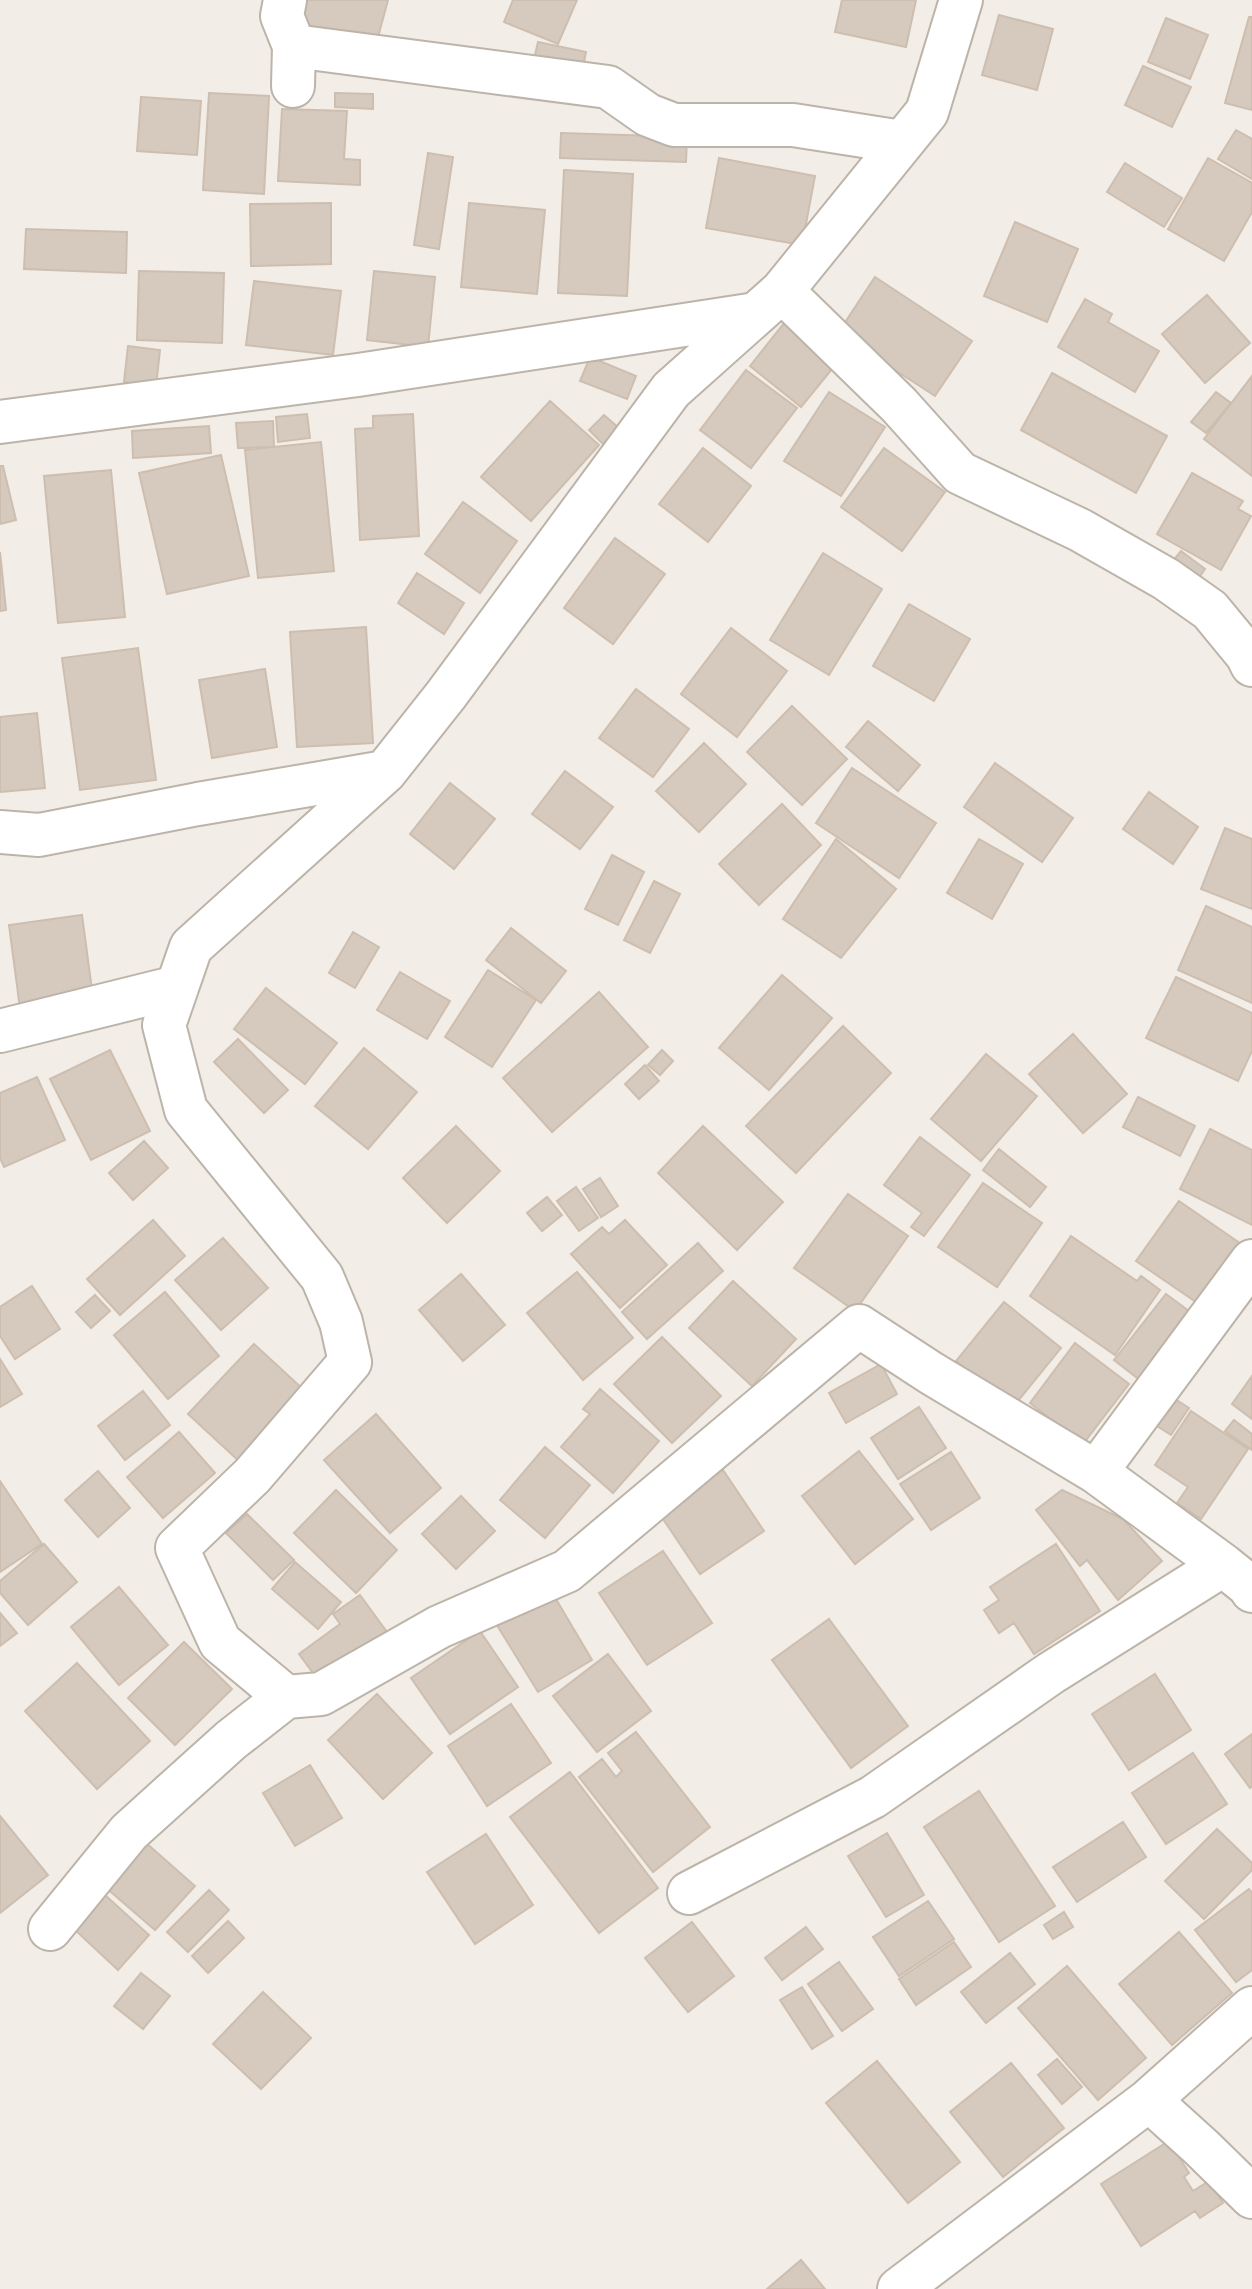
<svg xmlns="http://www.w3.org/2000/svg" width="1252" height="2289" font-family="'Roboto Condensed',sans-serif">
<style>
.building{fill:#d6cabf;stroke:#cdbeaf;stroke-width:2}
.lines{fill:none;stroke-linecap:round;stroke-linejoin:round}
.minor-casing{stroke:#bdb4a9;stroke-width:46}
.minor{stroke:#fff;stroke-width:42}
</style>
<rect width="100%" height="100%" fill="#f2ede6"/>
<path class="building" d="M305,0H388L374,52L297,31Z
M513,0H577L558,44L504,22Z
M842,0H916L906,47L835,32Z
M999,15L1053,29L1037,90L982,75Z
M1249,17H1252V110L1225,103Z
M1166,18L1208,35L1190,79L1148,62Z
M538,42L586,52L581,78L532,68Z
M1143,66L1191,87L1172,127L1125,105Z
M209,93L269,96L264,194L203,190Z
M335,93L373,94V109L335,107Z
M141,97L201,101L197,155L137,151Z
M282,109L347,111L344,159L360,160V185L278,181Z
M1236,130L1252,139V179L1218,159Z
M561,133L687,137L686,162L560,158Z
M428,153L453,157L439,249L414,245Z
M719,158L815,176L802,245L706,228Z
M1208,158L1252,183V212L1224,261L1168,229Z
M1125,163L1182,198L1164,227L1107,192Z
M564,170L633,174L627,296L558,293Z
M331,203V264L251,266L250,204Z
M469,203L545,210L537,294L461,287Z
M1015,222L1078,249L1047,322L984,296Z
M26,229L127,232L126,273L24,269Z
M139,271L224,273L222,343L137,340Z
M374,271L435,277L428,347L367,340Z
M875,277L972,341L935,396L838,333Z
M254,281L341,291L333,355L246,345Z
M1207,295L1250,343L1205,383L1162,334Z
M1085,299L1112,314L1108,322L1159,351L1135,392L1058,347Z
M785,322L837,363L801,407L750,366Z
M128,346L160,350L156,386L124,382Z
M590,357L636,376L627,399L580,381Z
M746,370L797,408L751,468L700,430Z
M1052,373L1167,436L1136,493L1021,430Z
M1252,376V476L1204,439Z
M829,392L885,427L841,496L784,461Z
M1216,392L1231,403L1206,433L1191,422Z
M550,401L599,445L531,521L481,477Z
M307,414L310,438L278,442L276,417Z
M413,414L419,536L360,540L355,429L373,428V416Z
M604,415L619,428L603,444L589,430Z
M273,421L274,447L238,448L236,423Z
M209,426L211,453L133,458L132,431Z
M321,442L334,571L258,578L245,450Z
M703,448L751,486L708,542L659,504Z
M884,448L945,492L902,551L841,507Z
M221,455L249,576L167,594L139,473Z
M0,466H3L16,520L0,524Z
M111,470L125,617L58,623L44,476Z
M1192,473L1243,501L1238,509L1251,516L1221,570L1157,534Z
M463,502L517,541L480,593L425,554Z
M615,538L665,574L613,644L564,608Z
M1181,551L1205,569L1193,586L1168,567Z
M0,552L6,610L0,611Z
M823,553L882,589L829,675L770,640Z
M417,573L464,603L444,634L398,603Z
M909,604L970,639L934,701L873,666Z
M366,627L373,743L297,747L290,632Z
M731,628L787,671L737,737L681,694Z
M138,648L156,780L80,790L62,658Z
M265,669L277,747L212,758L199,680Z
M636,689L689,729L653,777L599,738Z
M792,706L847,759L802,805L747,752Z
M37,713L45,788L0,792V717Z
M868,721L920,765L898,791L846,747Z
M704,743L746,784L699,832L656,791Z
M995,763L1073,818L1042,862L964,807Z
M852,768L936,823L899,878L816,823Z
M565,771L613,807L580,849L532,814Z
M450,783L495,819L454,869L410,834Z
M1149,792L1198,827L1173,864L1123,829Z
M782,804L821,845L759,905L719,864Z
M1225,828L1252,839V909L1201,889Z
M836,839L896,889L841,958L783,919Z
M979,839L1023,864L992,919L947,893Z
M612,855L644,872L618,925L585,909Z
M654,881L680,894L650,953L624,940Z
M1206,906L1252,927V1003L1178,970Z
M82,915L94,1005L21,1016L9,925Z
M511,928L566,971L541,1003L486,960Z
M353,932L379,947L355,988L329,973Z
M488,970L536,1000L492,1067L445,1037Z
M400,972L450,1001L427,1039L377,1010Z
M782,975L832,1018L769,1090L719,1048Z
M1176,977L1252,1013V1051L1238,1081L1146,1038Z
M266,988L337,1043L305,1084L234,1029Z
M599,992L648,1047L552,1132L503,1078Z
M843,1026L891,1073L796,1173L746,1126Z
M1073,1034L1127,1094L1083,1133L1029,1074Z
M238,1039L288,1090L264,1113L214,1062Z
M364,1048L417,1092L368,1149L315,1106Z
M110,1050L150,1131L91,1160L50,1079Z
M662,1050L673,1061L660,1075L648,1065Z
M986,1054L1037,1096L981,1161L931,1119Z
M645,1065L659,1081L639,1099L625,1084Z
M37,1077L65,1140L4,1167L0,1158V1093Z
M1138,1097L1195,1126L1180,1156L1123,1127Z
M456,1126L500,1171L447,1223L403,1178Z
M703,1126L783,1202L737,1250L658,1173Z
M1210,1129L1252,1150V1225L1180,1189Z
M920,1137L970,1175L924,1236L911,1227L922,1213L884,1185Z
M144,1141L168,1168L133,1200L109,1173Z
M999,1149L1046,1187L1030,1207L983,1170Z
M600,1178L618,1206L601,1217L583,1189Z
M983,1183L1042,1223L997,1287L938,1247Z
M576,1187L598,1218L579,1231L557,1201Z
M848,1194L908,1236L855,1311L794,1268Z
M547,1197L562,1215L542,1231L527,1213Z
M1179,1201L1244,1246L1202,1306L1136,1261Z
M153,1220L185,1256L120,1315L87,1279Z
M625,1220L667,1265L620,1308L571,1254L602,1227L609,1234Z
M1071,1236L1137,1281L1141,1276L1160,1290L1115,1355L1030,1296Z
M223,1238L268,1288L221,1330L175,1280Z
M698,1243L723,1271L647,1339L622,1312Z
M577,1272L633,1338L583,1380L527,1313Z
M461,1274L505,1325L463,1361L419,1310Z
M733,1281L796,1339L752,1386L689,1328Z
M32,1286L60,1329L15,1359L0,1336V1307Z
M165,1292L219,1356L168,1399L114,1335Z
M1166,1294L1197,1317L1145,1384L1114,1360Z
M95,1295L110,1311L91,1328L76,1312Z
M1004,1302L1061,1348L1013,1407L956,1361Z
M662,1337L721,1396L672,1443L614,1384Z
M1075,1343L1129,1384L1083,1444L1030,1403Z
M254,1344L305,1391L240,1462L188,1414Z
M0,1359L22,1394L0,1407Z
M881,1364L897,1394L846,1423L829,1393Z
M1252,1376V1419L1232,1404Z
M600,1389L659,1441L613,1493L561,1447L590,1414L583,1409Z
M143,1391L170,1425L125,1460L98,1426Z
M1175,1399L1189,1408L1171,1435L1157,1426Z
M919,1407L946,1448L898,1479L871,1438Z
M1191,1411L1248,1449L1201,1519L1177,1503L1188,1487L1155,1465Z
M376,1414L441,1488L390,1533L324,1460Z
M1234,1420L1252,1434V1450L1225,1431Z
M179,1432L215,1473L163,1518L127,1477Z
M545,1447L590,1485L545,1538L500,1500Z
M859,1451L913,1519L855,1564L802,1496Z
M951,1452L980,1498L931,1530L900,1484Z
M723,1470L764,1531L700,1574L659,1513Z
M98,1471L130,1508L98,1537L65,1500Z
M0,1481L42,1544L0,1572Z
M336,1490L397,1550L356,1593L294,1533Z
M1062,1490L1123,1519L1162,1561L1118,1600L1087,1560L1080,1566L1036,1510Z
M461,1496L495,1531L456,1569L422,1534Z
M247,1514L294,1560L273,1580L226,1533Z
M44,1544L77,1582L28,1625L0,1593V1581Z
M1056,1544L1100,1611L1034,1654L1014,1623L999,1633L984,1610L999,1600L990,1587Z
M663,1551L712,1623L647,1665L599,1593Z
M295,1562L341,1602L318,1629L272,1589Z
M119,1587L168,1645L119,1685L71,1627Z
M550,1589L592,1660L538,1692L495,1622Z
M360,1595L387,1632L319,1681L299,1654L340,1624L333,1614Z
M0,1613L17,1633L0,1646Z
M829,1619L908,1726L851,1768L772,1660Z
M480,1631L518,1687L450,1734L411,1678Z
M184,1642L232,1689L175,1745L128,1698Z
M608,1654L651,1711L597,1752L553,1696Z
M77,1663L150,1741L97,1789L25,1711Z
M1155,1674L1191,1730L1129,1770L1092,1714Z
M377,1694L432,1753L383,1799L328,1740Z
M511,1704L551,1763L487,1806L448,1746Z
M636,1732L710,1827L653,1872L579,1777L602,1759L616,1777L622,1771L608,1753Z
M1252,1734V1786L1250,1788L1225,1754Z
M1193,1753L1227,1804L1166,1844L1132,1793Z
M310,1765L342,1818L295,1846L263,1793Z
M570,1772L658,1888L599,1933L510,1817Z
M979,1791L1055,1906L999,1942L924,1827Z
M0,1816L48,1875L0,1913Z
M1123,1822L1146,1857L1077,1902L1053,1867Z
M1217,1829L1252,1863V1870L1204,1919L1165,1881Z
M887,1833L924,1895L886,1917L848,1856Z
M486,1834L533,1905L475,1944L427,1872Z
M145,1842L195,1886L155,1930L105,1887Z
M1249,1889L1252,1893V1970L1236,1982L1195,1930Z
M209,1890L229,1910L188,1952L167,1932Z
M105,1895L149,1935L118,1970L73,1928Z
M928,1901L954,1939L899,1976L873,1937Z
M1064,1912L1073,1927L1053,1939L1044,1925Z
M228,1921L244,1938L208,1973L192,1956Z
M692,1922L734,1976L688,2012L645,1958Z
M806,1927L823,1949L782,1980L765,1958Z
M1179,1932L1232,1993L1172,2045L1119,1984Z
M954,1942L971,1967L916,2005L899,1979Z
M1010,1953L1035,1984L986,2023L961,1992Z
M839,1962L873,2009L842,2031L808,1984Z
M1067,1966L1146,2058L1098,2100L1018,2008Z
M141,1973L170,1996L143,2029L114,2006Z
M802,1987L833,2036L812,2049L780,2000Z
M263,1992L311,2038L261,2089L213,2044Z
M1057,2059L1082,2087L1062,2104L1038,2075Z
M877,2061L960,2162L908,2203L826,2103Z
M1011,2063L1064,2128L1003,2177L950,2112Z
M1169,2141L1189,2173L1184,2177L1193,2191L1209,2181L1223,2203L1200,2218L1195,2211L1141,2246L1101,2184Z
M801,2260L825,2289H767Z"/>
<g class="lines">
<g class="minor-casing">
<path id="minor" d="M285,0L282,16L294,46L293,86
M294,46L608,87L648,115L674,125H793L902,142
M782,291L899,405L960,473L1080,530L1166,579L1210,610L1247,655L1252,665
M0,422L358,375L756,314
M0,832L39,835L198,804L385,772
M0,1031L177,987
M1096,1472L1252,1261
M286,1697L220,1642L177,1548L252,1476L350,1362L341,1322L322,1277L186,1110L164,1025L191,947L385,772L446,695L671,390L782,291L927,112L961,0
M689,1893L873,1797L1051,1673L1223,1565
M50,1929L129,1832L231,1740L286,1697L321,1694L439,1627L567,1571L859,1326L931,1373L1096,1472L1223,1565L1249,1586L1252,1591
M1149,2100L1202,2148L1252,2197
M899,2289L1149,2100L1252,2008"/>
</g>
<use href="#minor" class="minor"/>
</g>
</svg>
